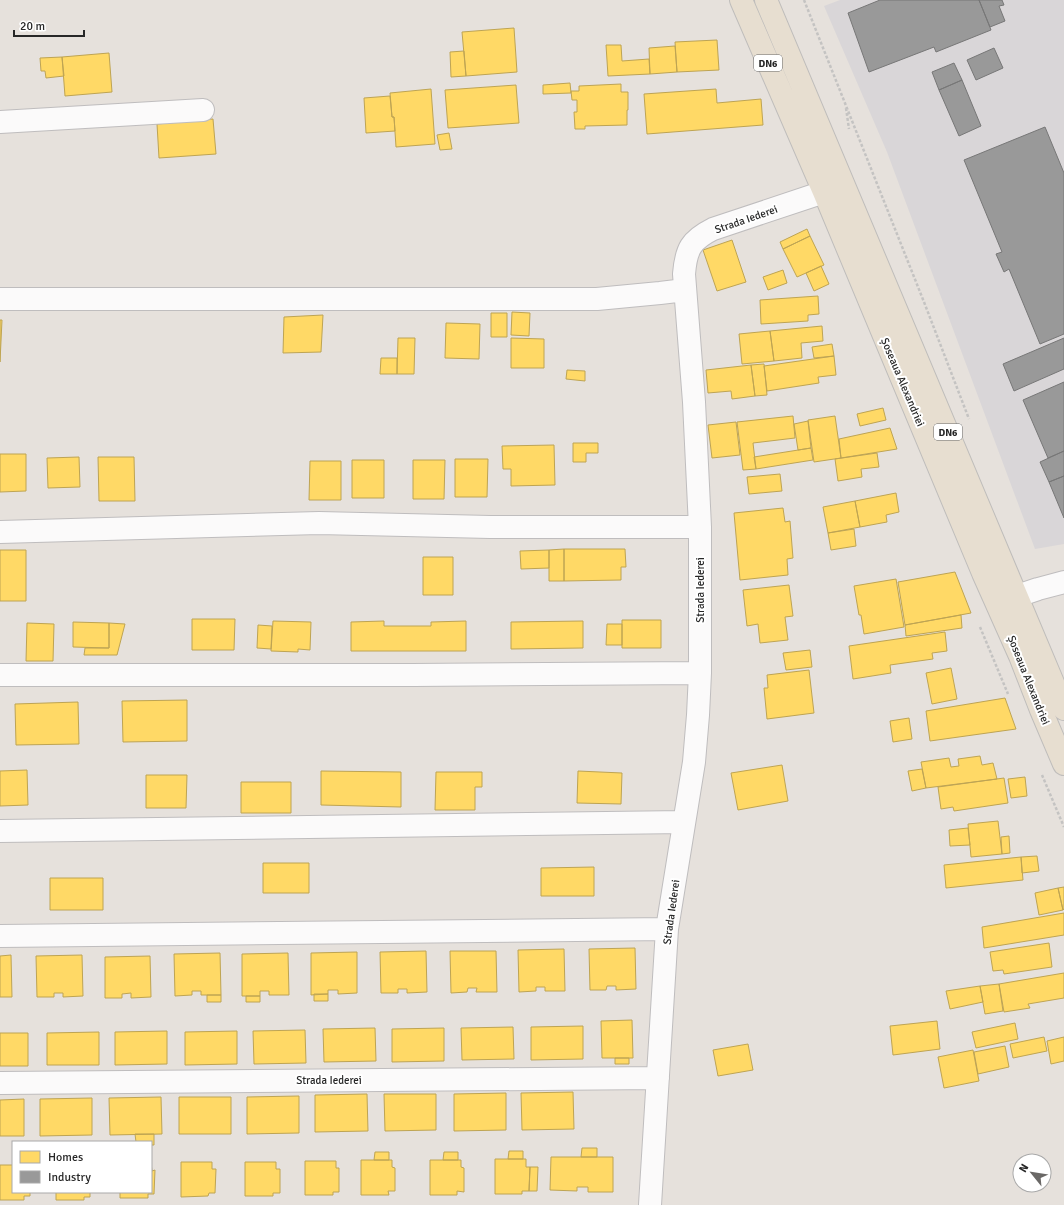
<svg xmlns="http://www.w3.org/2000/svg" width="1064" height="1205" font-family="Signika,sans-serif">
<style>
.industrial{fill:#d9d6d8}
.homes{fill:#ffd966;stroke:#bea453}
.industry{fill:#999;stroke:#777}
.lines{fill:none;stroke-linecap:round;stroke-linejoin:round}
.minor-casing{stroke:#bfbdbe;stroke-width:24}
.trunk-casing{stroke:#bfbdbb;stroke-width:24}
.path{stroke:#c4c3c2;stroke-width:2.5;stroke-dasharray:3 2;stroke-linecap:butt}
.minor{stroke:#fbfafa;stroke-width:22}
.trunk{stroke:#e7ded0;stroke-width:22}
.labels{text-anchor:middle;stroke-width:4;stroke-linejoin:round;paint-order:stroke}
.shield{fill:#fff;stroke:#686868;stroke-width:1}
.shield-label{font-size:10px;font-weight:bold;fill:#272727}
.street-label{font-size:11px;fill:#272727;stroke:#fff}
</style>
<rect width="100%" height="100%" fill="#e6e1dc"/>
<path class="industrial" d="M840,0H1064V544L1035,549L887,152L824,6Z"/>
<path class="homes" d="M514,28L517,72L466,76L462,32Z
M717,40L719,70L677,72L675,42Z
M606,45H621L622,61L649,59L650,74L608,76Z
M675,46L677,72L650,74L649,48Z
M464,51L466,76L451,77L450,52Z
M109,53L112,92L65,96L62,57Z
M62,57L64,76L46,78L45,71H41L40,58Z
M570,83L571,93L543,94V85Z
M621,84V92H628V110H627V125L585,126V129H575L574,112H577V100H572L571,91H579V86Z
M516,85L519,123L448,128L445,90Z
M431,89L435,144L396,147L394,117H392L390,93Z
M716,89L717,103L761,99L763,125L647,134L644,94Z
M390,96L392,117H394L395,131L366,133L364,98Z
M213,119L216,154L159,158L157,124Z
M449,133L452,149L440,150L437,135Z
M807,229L810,236L783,249L780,242Z
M810,236L824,265L797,277L783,249Z
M732,240L746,282L717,291L703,250Z
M821,266L829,284L814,291L806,273Z
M783,270L787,283L768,290L763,277Z
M818,296L819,314L808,315V321L761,324L760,300Z
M512,312L530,313L529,336L511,335Z
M491,313H507V337H491Z
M323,315L321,352L283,353L284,317Z
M0,320H2L0,362Z
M446,323L480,324L479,359L445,358Z
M822,326L823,341L801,343L802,358L774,361L770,331Z
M770,331L774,361L742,364L739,334Z
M398,338H415L414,374H397Z
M511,338L544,339V368H511Z
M832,344L834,356L814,358L812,347Z
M834,356L836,375L818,377L819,383L767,391L764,366Z
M381,358H397V374H380Z
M764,364L767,395L755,396L751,365Z
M751,365L755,396L732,399L731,391L708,393L706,370Z
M567,370L585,371V381L566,379Z
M883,408L886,420L860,426L857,414Z
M793,416L795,438L753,443L756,469L743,470L737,422Z
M835,416L841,458L814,462L808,420Z
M808,421L811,448L798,450L794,424Z
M736,422L740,455L712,458L708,425Z
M890,428L897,449L841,458L839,439Z
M573,443H598V453H586V462H573Z
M554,445L555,485L511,486V469H503L502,446Z
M811,448L813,460L756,469L754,457Z
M877,453L879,467L861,469L862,477L838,481L835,459Z
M0,454H26V491L0,492Z
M79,457L80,487L48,488L47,458Z
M98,457H134L135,501H99Z
M455,459H488L487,497H455Z
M352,460H384V498H352Z
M413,460H445L444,499H413Z
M310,461H341V500H309Z
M780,474L782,491L749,494L747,477Z
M896,493L899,512L886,515L887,522L860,527L855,501Z
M855,501L860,527L828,533L823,507Z
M783,508L785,522L790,521L793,558L787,559L788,575L740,580L734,513Z
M854,529L856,546L831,550L828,533Z
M564,549H625L626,567H621V580L564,581Z
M564,549V581H549V550Z
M0,550H26V601H0Z
M549,550V568L521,569L520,551Z
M423,557H453V595H423Z
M955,572L971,613L905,625L898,582Z
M896,579L904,627L864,634L861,615H859L854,586Z
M789,585L793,616L785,617L788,640L760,643L758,624L747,626L743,590Z
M961,615L962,628L906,636L905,625Z
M192,619H235L234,650H192Z
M622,620H661V648H622Z
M273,621L311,622L310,650L298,649V652L271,651Z
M384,621V626H431V622L466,621V651H351V622Z
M583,621V648L511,649V622Z
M73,622L109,623V648L73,647Z
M27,623L54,624L53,661H26Z
M109,623L125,624L117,655H84L85,648H109Z
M607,624H622V645H606Z
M258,625L272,626L271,649L257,648Z
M945,632L947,651L932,653L933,659L890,665L891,673L853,679L849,646Z
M810,650L812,667L786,670L783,653Z
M951,668L957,699L932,704L926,673Z
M809,670L814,713L767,719L764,688H768L767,675Z
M1005,698L1016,729L930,741L926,711Z
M187,700V741L123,742L122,701Z
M78,702L79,744L16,745L15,704Z
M909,718L912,739L893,742L890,721Z
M980,756L982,765L993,763L997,779L926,788L921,762L949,758L951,767L959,766L958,759Z
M782,765L788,801L738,810L731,773Z
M922,769L926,788L912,791L908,771Z
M27,770L28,805L0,806V771Z
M321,771L401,772V807L321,805Z
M578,771L622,773L621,804L577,803Z
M436,772H482V787H475V810H435Z
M146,775H187L186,808H146Z
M1025,777L1027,796L1011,798L1008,779Z
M1004,778L1008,803L954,811L953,807L941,809L938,787Z
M241,782H291V813H241Z
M998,821L1002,854L971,857L968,824Z
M968,828L970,845L950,846L949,830Z
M1009,836L1010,853L1002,854L1001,837Z
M1037,856L1039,871L1022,873L1021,857Z
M1021,857L1023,880L946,888L944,865Z
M263,863H309V893H263Z
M594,867V896H541V868Z
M50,878H103V910H50Z
M1064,887V909L1063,910L1058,888Z
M1058,888L1063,910L1039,915L1035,893Z
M1064,913V935L984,948L982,927Z
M1049,943L1052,967L1004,974L1003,970L993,971L990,952Z
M635,948L636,989L616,990V986H607L606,990H590L589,949Z
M564,949L565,991H545V987H536V991L519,992L518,950Z
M426,951L427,992L407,993V989H398V993H381L380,952Z
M450,951H496L497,992H476L477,988H468L467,992L451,993Z
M357,952V993L338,994V990H328V994L311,995V953Z
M220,953L221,995H201V991H192V995L175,996L174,954Z
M288,953L289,995H269V991H260V996H242V954Z
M11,955L12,997H0V956Z
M82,955L83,996L63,997V993H54V997H37L36,956Z
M150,956L151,997L131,998V993L122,994V998H105V957Z
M1064,973V998L1028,1004L1030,1008L1004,1012L999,984Z
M999,984L1003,1011L985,1014L980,986Z
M980,986L983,1002L950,1009L946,991Z
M314,994H328V1001H314Z
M207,995H221V1002H207Z
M246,996H260V1002H246Z
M632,1020L633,1058H602L601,1021Z
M937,1021L940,1049L893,1055L890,1026Z
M1015,1023L1018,1039L976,1048L972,1032Z
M583,1026V1059L531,1060V1027Z
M513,1027L514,1059L462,1060L461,1028Z
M375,1028L376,1061L324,1062L323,1029Z
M444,1028V1061L392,1062V1029Z
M305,1030L306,1063L254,1064L253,1031Z
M167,1031V1064L115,1065V1032Z
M237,1031V1064L185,1065V1032Z
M99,1032V1065H47V1033Z
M0,1033H28V1066H0Z
M1044,1037L1047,1051L1013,1058L1010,1044Z
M1064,1037V1061L1051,1064L1047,1041Z
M748,1044L753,1070L718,1076L713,1050Z
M1005,1046L1009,1067L978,1074L974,1052Z
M973,1050L979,1081L944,1088L938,1057Z
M615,1058H629V1064H615Z
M573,1092L574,1129L522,1130L521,1093Z
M506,1093V1130L454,1131V1094Z
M367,1094L368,1131L315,1132V1095Z
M384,1094H436V1130L385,1131Z
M299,1096V1133L247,1134V1097Z
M161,1097L162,1134L110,1135L109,1098Z
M179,1097H231V1134H179Z
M92,1098V1135L40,1136V1099Z
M24,1099V1136H0V1100Z
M135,1134H154V1145H151V1142H136Z
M582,1148H597V1157H581Z
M509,1151H523V1159H508Z
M375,1152H389V1160H374Z
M444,1152H458V1160H443Z
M551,1157H613V1192H588V1187H577V1191L550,1190Z
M495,1159H526V1167H530L529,1191H522V1194H495Z
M361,1160H392V1167L395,1168V1191H388L389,1195H361Z
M430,1160H461V1167L464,1168V1192L457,1191V1195H430Z
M305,1161H336V1168H339V1192H333V1195H305Z
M181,1162H212V1169H216L215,1193H209L208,1196L181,1197Z
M245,1162H276V1169H280V1193H273V1196H245Z
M151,1163L152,1171L155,1170L154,1194H148V1198H120V1192H151Z
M0,1165H13V1192H30V1196H24V1200H0Z
M530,1167H538L537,1191H529Z
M56,1192H90V1197H84V1200H56Z"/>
<path class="industry" d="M880,0H979L991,30L936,52L934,47L869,72L848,13Z
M979,0H1002L1004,5L999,6L1005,21L990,27Z
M994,48L1003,68L976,80L967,60Z
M954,63L962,80L939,90L932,72Z
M962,80L981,126L959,136L939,90Z
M1045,127L1064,173V334L1040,344L1009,269L1004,272L996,254L1002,252L964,160Z
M1064,338V369L1014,391L1003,364Z
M1064,382V451L1048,458L1023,400Z
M1064,451V476L1049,482L1040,462Z
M1064,476V518L1049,482Z"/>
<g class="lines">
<g class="minor-casing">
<path id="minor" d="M0,122L203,110
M0,299H597L660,293L685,290
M0,532L319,523L490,527H700
M1017,596L1038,589L1064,582
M0,675H413L700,673
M0,831L684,822
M0,936L667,929
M0,1083L658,1078
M650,1205L667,929L694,762L698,715L700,673V527L694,402L684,274C686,249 691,240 713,229L824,192"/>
</g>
<g class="trunk-casing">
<path id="trunk" d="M741,0L824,192L983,573L1020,656L1041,710L1064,764
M766,0L1064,709"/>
</g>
<path class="path" d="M804,0L924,302L969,419
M846,108L849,129
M980,627L1008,694
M1042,775L1064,827"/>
<use href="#minor" class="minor"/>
<use href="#trunk" class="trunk"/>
</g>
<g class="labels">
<g class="shield">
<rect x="754" y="55" width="28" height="16" rx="3"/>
<rect x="934" y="424" width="28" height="16" rx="3"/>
</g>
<g class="shield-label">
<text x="768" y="67">DN6</text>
<text x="948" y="436">DN6</text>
</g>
<g class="street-label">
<text transform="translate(746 219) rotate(-19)" y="4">Strada Iederei</text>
<text transform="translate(903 382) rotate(67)" y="4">Șoseaua Alexandriei</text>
<text transform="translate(700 590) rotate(-90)" y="4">Strada Iederei</text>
<text transform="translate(1029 680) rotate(68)" y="4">Șoseaua Alexandriei</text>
<text transform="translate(671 912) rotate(-82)" y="4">Strada Iederei</text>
<text x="329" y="1084">Strada Iederei</text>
</g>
</g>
<rect x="12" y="1141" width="140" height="52" fill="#ffffff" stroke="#a9a9a9"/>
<rect x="20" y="1151" width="20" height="12" fill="#ffd966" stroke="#a9a9a9"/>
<text x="48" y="1161" font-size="12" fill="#272727">Homes</text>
<rect x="20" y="1171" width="20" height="12" fill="#999999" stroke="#a9a9a9"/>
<text x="48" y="1181" font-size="12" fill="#272727">Industry</text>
<g transform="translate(1032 1173) rotate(300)"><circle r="19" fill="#ffffff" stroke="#a9a9a9"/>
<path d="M0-3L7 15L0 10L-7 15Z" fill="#6a6866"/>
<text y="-6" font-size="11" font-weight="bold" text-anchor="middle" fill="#272727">N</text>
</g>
<path d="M14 30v6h70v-6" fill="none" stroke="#272727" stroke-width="2"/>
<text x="20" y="30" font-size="12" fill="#272727" stroke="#ffffff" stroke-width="3" paint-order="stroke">20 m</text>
</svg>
